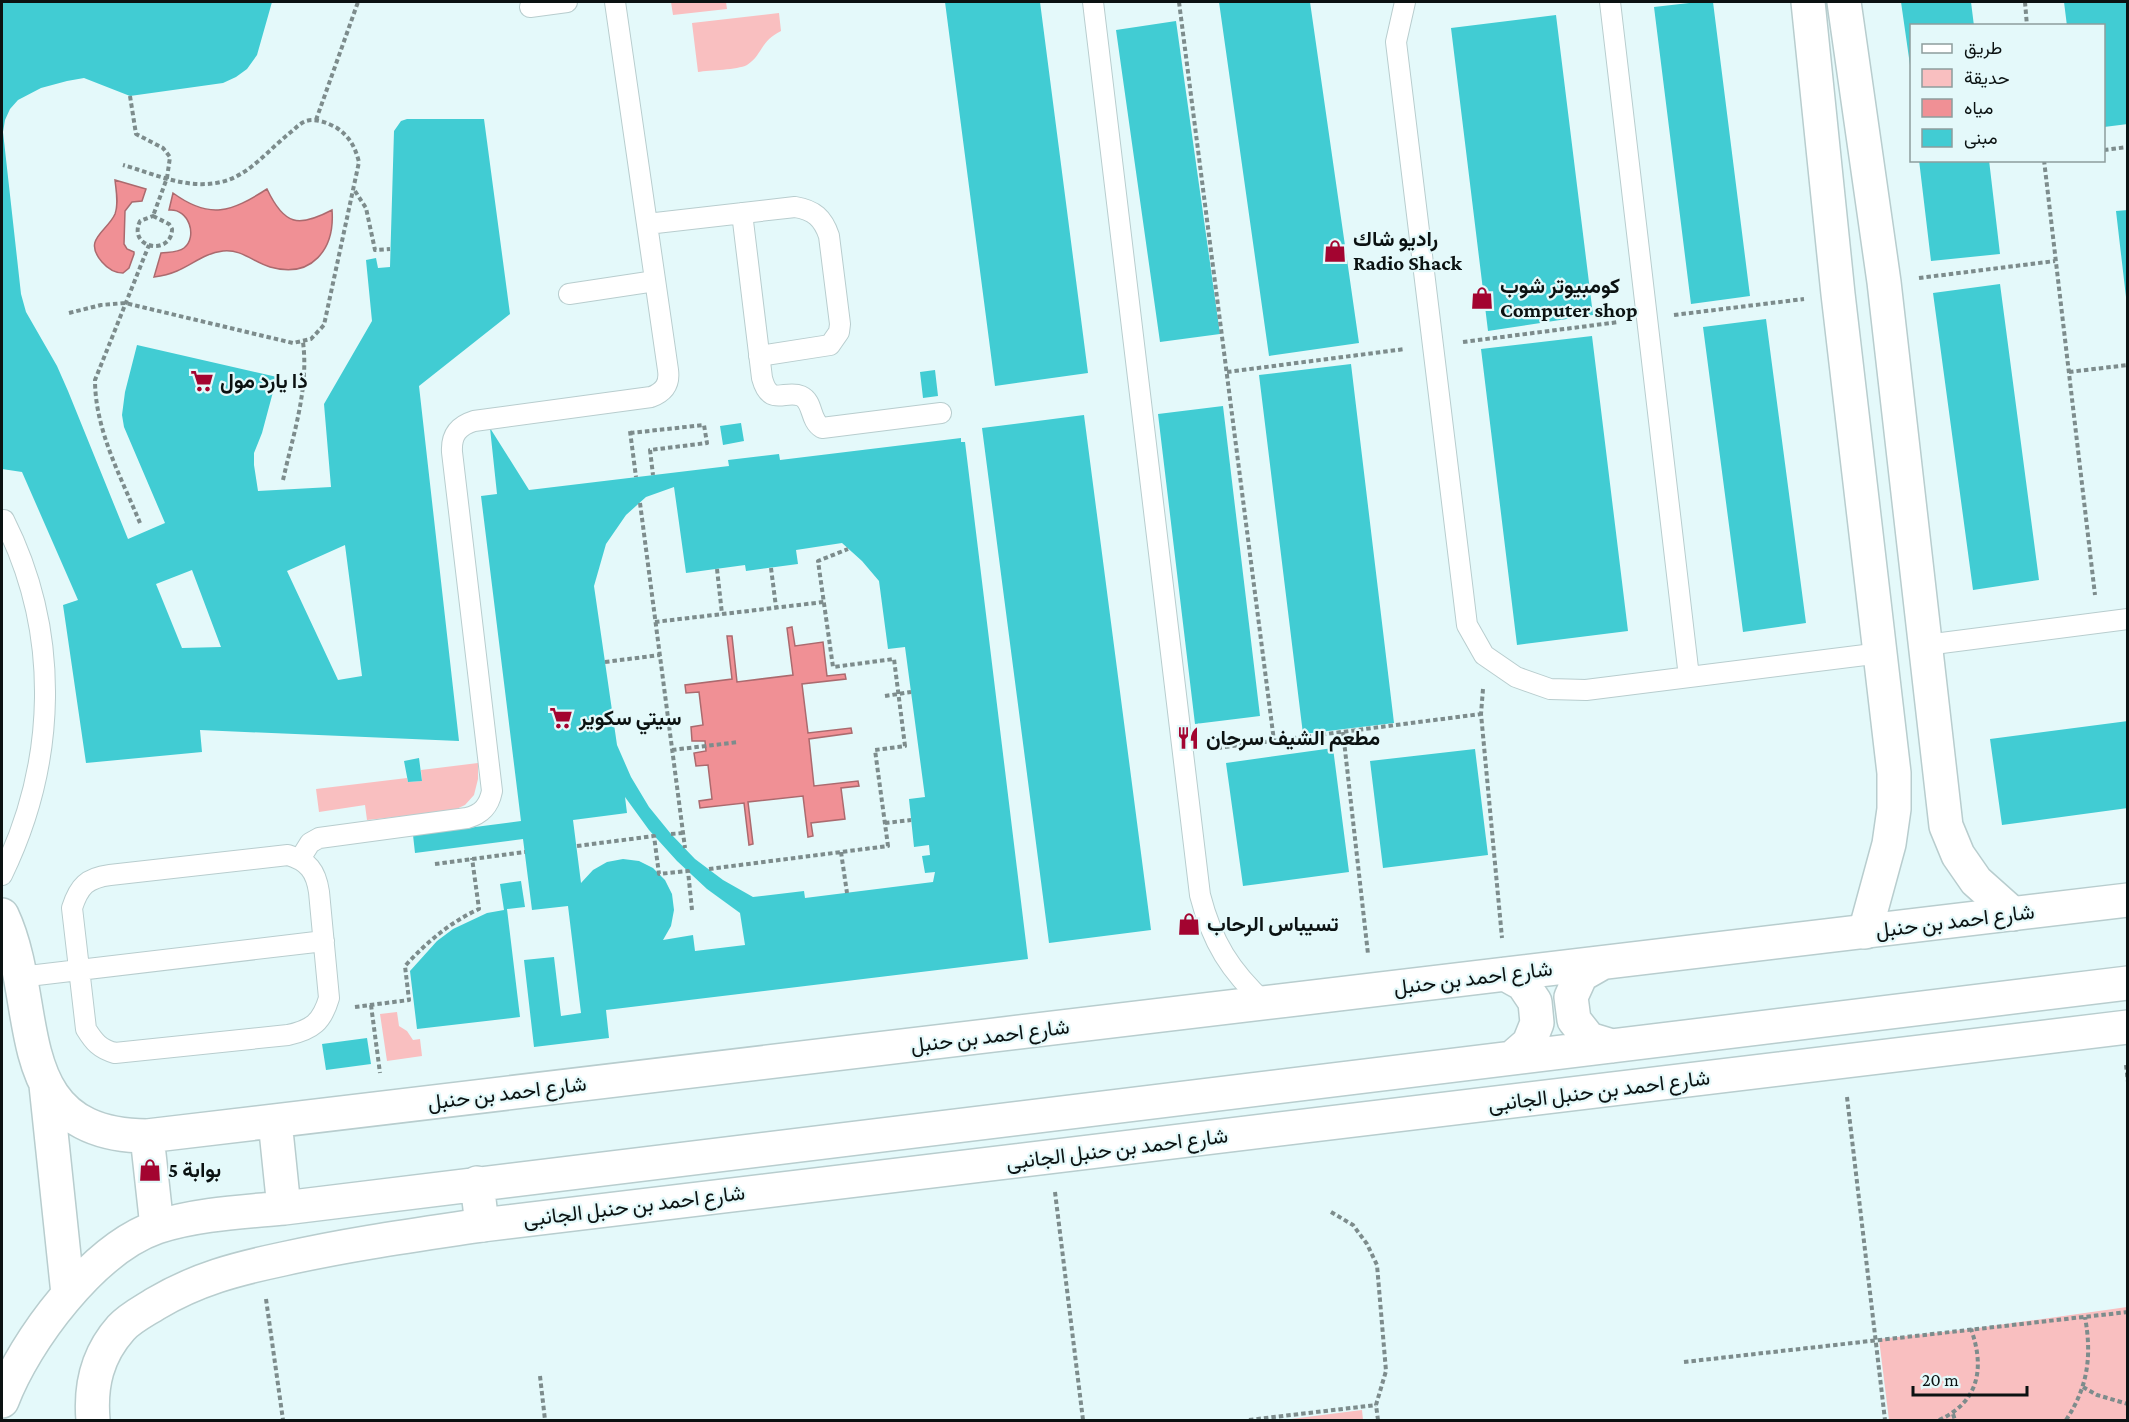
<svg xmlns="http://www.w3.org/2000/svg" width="2129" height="1422" font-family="'Crimson Pro',Vazirmatn,serif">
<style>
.green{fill:#f9bfc0}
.water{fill:#f09095;stroke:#ab6a6e;stroke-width:1.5}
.building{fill:#41ccd3;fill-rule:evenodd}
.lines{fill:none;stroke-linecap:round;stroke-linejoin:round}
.service-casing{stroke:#b8cdce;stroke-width:22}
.minor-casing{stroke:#b8cdce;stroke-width:36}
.tertiary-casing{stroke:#b8cdce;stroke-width:36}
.path{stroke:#7d8c8c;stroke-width:4;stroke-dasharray:4.5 3;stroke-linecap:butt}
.service{stroke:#fff;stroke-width:20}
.minor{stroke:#fff;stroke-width:33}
.tertiary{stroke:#fff;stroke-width:33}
.labels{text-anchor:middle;stroke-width:4.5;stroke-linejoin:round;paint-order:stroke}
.poi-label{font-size:21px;font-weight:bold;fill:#0b1212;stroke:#e4f9fa;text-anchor:start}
.street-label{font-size:21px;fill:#0b1212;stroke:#e4f9fa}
</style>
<rect width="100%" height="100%" fill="#e4f9fa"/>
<path class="green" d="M671,2H726L727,9L673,15Z
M779,13L781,31C760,41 762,56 747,65C737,70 710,70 698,72L692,23Z
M478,763V779L474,795L465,805L452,811L367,820L365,805L319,812L316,789L407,778L408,782L422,781L421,770Z
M397,1012L399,1026L407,1031L413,1040L420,1039L422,1056L387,1061L380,1014Z
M2127,1307V1420H1889L1879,1339L1971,1329Z
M1362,1410L1363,1420H1283Z"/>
<path class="water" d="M115,180L146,189L142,201L132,202L125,211L124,244L127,249L134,252V254L129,268L123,273C115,273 108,269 102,262C82,239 107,232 115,214C119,203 116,191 115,180Z
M267,189C284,225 298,228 332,210C335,249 312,279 270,267C253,262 242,249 223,251C205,253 193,264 177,271C170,274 162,276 154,277L161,253C168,252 178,253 184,248C198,237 189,208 169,210L173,193C210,220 231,212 267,189Z
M792,627L795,646L823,642L827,676L845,674L846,679L802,684L808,733L851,728L852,733L809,739L814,786L858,781L859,786L841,788L845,819L811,823L813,836L808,837L803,796L748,802L753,844L749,845L744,803L700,808L699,801L712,799L708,765L696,766L694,753L706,751L705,741H692L691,727L703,725L699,692L686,693L685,685L732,679L727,636H732L737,682L793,675L787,628Z"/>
<path class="building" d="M2,2H272L257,55L247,69L236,77L223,83L130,96L84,78L67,81L41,88L18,100L10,109L5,120L3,132L21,294L26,312L57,366L68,391L128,539L165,523L124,427L122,415L125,392L137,345L277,377L262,433L254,453V465L258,491L331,487L324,404L372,321L366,260L376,258L378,268L390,267L394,131L401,121L407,119H484L510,314L419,386L459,741L200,730L202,752L86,763L63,605L78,600L22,472L2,469ZM345,545L362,676L338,680L287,571ZM192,570L221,647L182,648L156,584Z
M945,2H1040L1088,373L995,386Z
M1219,2H1310L1359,343L1269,356Z
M1698,2H1713L1750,296L1691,304L1654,7Z
M1901,2H1971L1974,26H1912V79Z
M2064,2H2128V124L2104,127V26H2067Z
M1556,15L1593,315L1488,331L1451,28Z
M1176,21L1220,334L1160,342L1116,30Z
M1919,160H1989L2000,254L1931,261Z
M2128,210V297H2126L2116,211Z
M2000,284L2039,580L1973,590L1933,293Z
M1766,319L1806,623L1743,632L1703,327Z
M1592,336L1628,631L1517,645L1481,349Z
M1351,364L1394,723L1303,734L1259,375Z
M935,370L938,396L923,398L920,372Z
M1223,406L1260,716L1195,724L1158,414Z
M1084,415L1151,930L1049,943L982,428Z
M741,423L744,441L723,445L720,426Z
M490,428L529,490L729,466L728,460L779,454L780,460L961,438V442H965L1028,959L606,1010L609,1038L534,1047L524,960L554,957L561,1016L581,1013L568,906L532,910L523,839L415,853L413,835L521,821L481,496L497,494ZM674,487L686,573L745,565L746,571L798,564L796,550L842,543L862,561L879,581L888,649L905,647L925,797L909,799L914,847L929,845L930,855L922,856L925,873L935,872L933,882L805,898L804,891L753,897L723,880L695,859L671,834L649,807L631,777L617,745L594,586L606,544L626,515L646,497ZM625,797L649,830L677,861L707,889L740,913L745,945L695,951L693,935L663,940L671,926L674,910L672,894L665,880L653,868L639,861L623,859L607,862L593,870L581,883L573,820L627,813Z
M2128,721V808L2002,825L1990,739Z
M1333,748L1349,872L1243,886L1226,763Z
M1475,749L1488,855L1383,868L1370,761Z
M419,758L422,781L408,782L404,761Z
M521,881L525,907L507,909L520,1017L417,1029L410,971L437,941L453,929L487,913L504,910L500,884Z
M367,1038L371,1064L326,1070L322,1044Z"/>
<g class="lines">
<g class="service-casing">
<path id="service" d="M1093,2L1200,895C1212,942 1230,971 1266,1004
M1405,2L1396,42L1467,625L1484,655L1516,677L1550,689L1586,690L1881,653
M1610,2L1689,677
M530,7L567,2
M742,213L762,378C770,408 785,389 801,396C814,402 809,420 822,428L941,413
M647,224L795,207C814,210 823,218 829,236L840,324L839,332L830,345L759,356
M569,294L655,281
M1926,645L2128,619
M288,855C308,861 316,871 319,892L329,998C322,1022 312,1030 288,1035L115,1053C100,1049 94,1042 86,1029L72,908C79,886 87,878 110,875Z
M300,859L310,843L319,838L467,818C482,814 489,806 492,791L452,452C451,435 458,426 474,421L651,397C664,392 670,384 668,370L615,2
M2,875C57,762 61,633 4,520
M20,977L324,941"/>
</g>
<g class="minor-casing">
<path id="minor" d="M1808,2L1838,294L1894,773V809L1889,844L1865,932
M1844,2L1884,282L1946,826L1958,855L1976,881L2013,914
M93,1420C90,1385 97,1355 121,1328C130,1318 144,1311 155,1304C197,1279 236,1269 283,1259C349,1244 415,1235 482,1225L2128,1027"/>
</g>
<g class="tertiary-casing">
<path id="tertiary" d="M2,915C44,1004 3,1135 147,1136L2128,900
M1602,963L1581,975L1571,997L1574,1020L1589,1039L1612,1046
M1505,974L1523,984L1535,1002L1537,1023L1529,1043L1513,1057
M46,1085L68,1294
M275,1121L284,1208
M147,1136L157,1227
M477,1183L482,1225
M2,1401C25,1340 93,1249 157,1227C197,1214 242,1212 284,1208L2128,983"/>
</g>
<path class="path" d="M1179,2L1274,741
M2025,2L2027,26
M130,96L136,134L163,148L170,157L167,178L153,216
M316,120L358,2
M2104,150L2128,147
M2044,160L2095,595
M355,191L366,208L375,250L390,249
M153,216L169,224L172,229C172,256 127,249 140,221Z
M1919,278L2055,261
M69,313L101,305L125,303L293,343L311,339L324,325L359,162C355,147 350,137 337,128C328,123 316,118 306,121C300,123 296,128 291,132C269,149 249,176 221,182C187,190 155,174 123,165
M1674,315L1804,299
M1463,342L1619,322
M1227,372L1405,349
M2069,372L2128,365
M630,431L636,477
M630,433L704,425L707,443L650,450L653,475
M283,480C293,435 309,389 303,342
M640,503L685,848
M140,523C121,477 95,430 95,380L149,245
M771,568L776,607
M717,569L722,614
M655,622L824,602
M605,662L660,655
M1483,689L1481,714L1502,938
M885,696L911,692
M1343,732L1368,954
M1210,749L1481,714
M672,750L739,742
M885,823L911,820
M671,834L683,833
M577,846L654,836L659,874L688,871L692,910
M841,852L847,893
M435,864L525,852
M709,869L888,846L875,750L905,746L894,659L833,667L818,561L848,549
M371,1005L380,1073
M355,1007L409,1000L405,966C427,942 449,923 479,909L472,858
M2126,1065L2128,1082
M1847,1097L1885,1420
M1055,1192L1083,1420
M1331,1212L1353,1225L1367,1244L1377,1265L1386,1371L1376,1405L1378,1420
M266,1299L283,1420
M1684,1362L2128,1312
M540,1376L545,1420
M2083,1387L2097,1395L2128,1404
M1953,1414L1955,1420
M1249,1420L1376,1405
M1939,1420C1979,1402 1985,1368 1971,1329
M2066,1420C2088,1387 2092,1356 2085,1317"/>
<use href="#service" class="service"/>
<use href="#minor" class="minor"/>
<use href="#tertiary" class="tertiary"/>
</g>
<defs>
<g id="shop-bare" transform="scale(1.8)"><path d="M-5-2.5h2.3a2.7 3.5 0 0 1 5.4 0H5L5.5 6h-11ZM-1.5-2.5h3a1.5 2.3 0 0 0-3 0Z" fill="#a30430" stroke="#e4f9fa" stroke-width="2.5" paint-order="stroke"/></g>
<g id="supermarket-bare" transform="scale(1.8)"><path d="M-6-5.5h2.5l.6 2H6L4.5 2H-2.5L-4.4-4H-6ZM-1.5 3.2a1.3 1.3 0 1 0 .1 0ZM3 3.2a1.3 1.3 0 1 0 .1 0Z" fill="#a30430" stroke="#e4f9fa" stroke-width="2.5" paint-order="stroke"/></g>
<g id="restaurant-bare" transform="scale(1.8)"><path d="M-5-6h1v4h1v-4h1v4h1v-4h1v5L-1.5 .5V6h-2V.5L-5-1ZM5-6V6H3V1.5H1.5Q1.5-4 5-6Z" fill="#a30430" stroke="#e4f9fa" stroke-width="2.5" paint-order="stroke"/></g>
</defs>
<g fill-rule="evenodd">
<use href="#shop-bare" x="1335" y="251"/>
<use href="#shop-bare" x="1482" y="298"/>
<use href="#supermarket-bare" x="202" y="381"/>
<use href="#supermarket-bare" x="561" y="718"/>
<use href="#restaurant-bare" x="1188" y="738"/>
<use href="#shop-bare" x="1189" y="924"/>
<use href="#shop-bare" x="150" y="1170"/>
</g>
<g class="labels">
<g class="poi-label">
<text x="1353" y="246">راديو شاك<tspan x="1353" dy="24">Radio Shack</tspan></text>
<text x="1500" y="293">كومبيوتر شوب<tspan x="1500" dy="24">Computer shop</tspan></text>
<text x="220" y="388">ذا يارد مول</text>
<text x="579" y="725">سيتي سكوير</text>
<text x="1206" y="745">مطعم الشيف سرحان</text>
<text x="1207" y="931">تسيباس الرحاب</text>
<text x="168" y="1177">بوابة 5</text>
</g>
<g class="street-label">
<text transform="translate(1955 921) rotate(-7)" y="7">شارع احمد بن حنبل</text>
<text transform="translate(1473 978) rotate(-7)" y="7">شارع احمد بن حنبل</text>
<text transform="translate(990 1036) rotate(-7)" y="7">شارع احمد بن حنبل</text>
<text transform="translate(1599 1091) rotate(-7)" y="7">شارع احمد بن حنبل الجانبى</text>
<text transform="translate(507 1093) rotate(-7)" y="7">شارع احمد بن حنبل</text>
<text transform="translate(1117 1149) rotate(-7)" y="7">شارع احمد بن حنبل الجانبى</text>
<text transform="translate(634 1206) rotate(-7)" y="7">شارع احمد بن حنبل الجانبى</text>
</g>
</g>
<rect width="2129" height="1422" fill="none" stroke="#0b1212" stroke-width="6"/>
<rect x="1910" y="24" width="195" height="138" fill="#e4f9fa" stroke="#8d9d9d" stroke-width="1.5"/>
<rect x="1922" y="44" width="30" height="9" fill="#ffffff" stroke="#8d9d9d" stroke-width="1.5"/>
<text x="1964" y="54" font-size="18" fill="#0b1212">طريق</text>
<rect x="1922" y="69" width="30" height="18" fill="#f9bfc0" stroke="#8d9d9d" stroke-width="1.5"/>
<text x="1964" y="84" font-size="18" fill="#0b1212">حديقة</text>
<rect x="1922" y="99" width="30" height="18" fill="#f09095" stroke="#8d9d9d" stroke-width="1.5"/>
<text x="1964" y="114" font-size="18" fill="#0b1212">مياه</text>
<rect x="1922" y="129" width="30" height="18" fill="#41ccd3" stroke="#8d9d9d" stroke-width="1.5"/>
<text x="1964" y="144" font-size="18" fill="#0b1212">مبنى</text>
<path d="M1913 1386v9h114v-9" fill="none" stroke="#0b1212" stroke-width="3"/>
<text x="1922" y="1386" font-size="18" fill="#0b1212" stroke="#e4f9fa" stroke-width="4.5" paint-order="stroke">20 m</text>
</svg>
